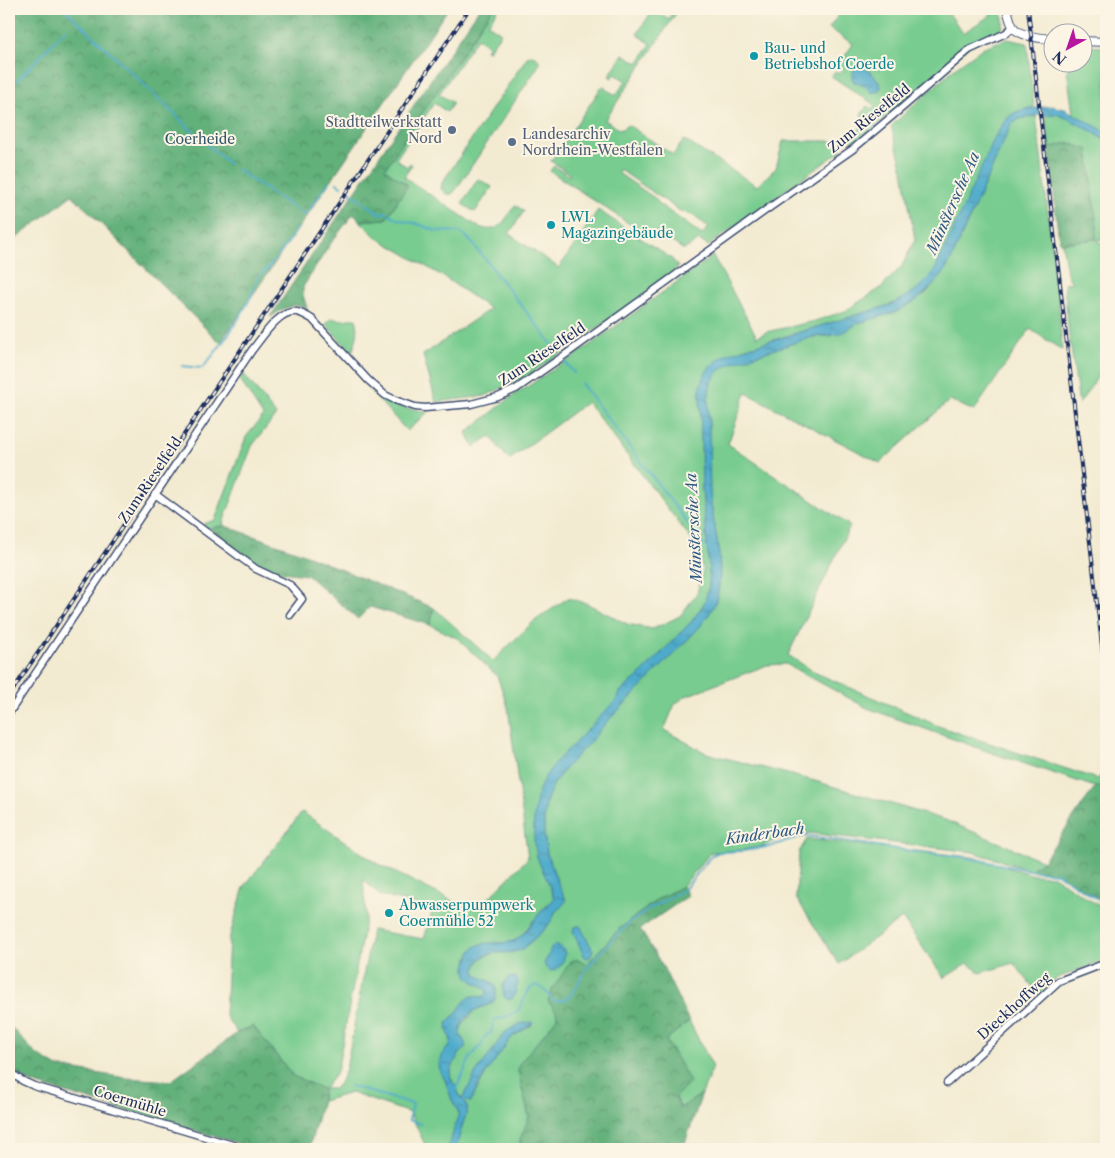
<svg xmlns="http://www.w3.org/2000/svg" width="1115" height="1158" font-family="'Libre Caslon Text',serif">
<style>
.green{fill:#78cc8f;stroke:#4a7e76;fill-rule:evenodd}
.forest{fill:url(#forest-crowns);stroke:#3e706c}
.water{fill:url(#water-ripples);stroke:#346c94}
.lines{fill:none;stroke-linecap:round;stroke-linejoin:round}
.stream{stroke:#4daacb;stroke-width:2}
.minor-casing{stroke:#3b4b6f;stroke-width:9}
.tertiary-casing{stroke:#3b4b6f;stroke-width:10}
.minor{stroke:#fff;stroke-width:6}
.tertiary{stroke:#fff;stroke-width:8}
.rail-casing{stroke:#1b2f5e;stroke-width:4}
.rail{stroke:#fcf5e5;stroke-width:2;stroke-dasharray:5.5;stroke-linecap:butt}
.culture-dot{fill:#0f9aa8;stroke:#fcf5e5;stroke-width:2}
.service-dot{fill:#5c6f8a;stroke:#fcf5e5;stroke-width:2}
.labels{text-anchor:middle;stroke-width:4;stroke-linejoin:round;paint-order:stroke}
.culture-label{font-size:14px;fill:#0d838f;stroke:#fcf5e5;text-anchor:start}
.street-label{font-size:14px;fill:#1b2f5e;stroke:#fcf5e5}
.service-label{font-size:14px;fill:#4e5e75;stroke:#fcf5e5;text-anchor:end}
.park-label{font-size:14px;fill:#32566a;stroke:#fcf5e5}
.water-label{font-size:15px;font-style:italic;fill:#2c5a84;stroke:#fcf5e5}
</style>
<defs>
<pattern id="forest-crowns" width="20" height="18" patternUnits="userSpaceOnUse" patternTransform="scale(1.25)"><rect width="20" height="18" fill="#62b07a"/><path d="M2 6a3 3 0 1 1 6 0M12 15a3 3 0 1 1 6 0" fill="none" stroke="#509067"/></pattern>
<pattern id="water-ripples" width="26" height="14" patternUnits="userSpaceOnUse" patternTransform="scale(1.25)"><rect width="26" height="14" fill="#4daacb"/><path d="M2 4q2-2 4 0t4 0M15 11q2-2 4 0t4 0" fill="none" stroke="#3f8ba8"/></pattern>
</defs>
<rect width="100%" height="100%" fill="#fcf5e5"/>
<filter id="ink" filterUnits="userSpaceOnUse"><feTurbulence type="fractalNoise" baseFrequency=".02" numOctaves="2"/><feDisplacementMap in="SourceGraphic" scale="10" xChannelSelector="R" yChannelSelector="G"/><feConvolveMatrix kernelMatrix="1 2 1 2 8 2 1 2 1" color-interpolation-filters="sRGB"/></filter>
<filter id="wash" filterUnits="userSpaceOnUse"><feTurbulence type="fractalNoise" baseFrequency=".0096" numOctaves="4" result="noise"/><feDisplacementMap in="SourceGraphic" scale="20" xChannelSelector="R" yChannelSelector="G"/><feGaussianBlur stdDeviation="1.12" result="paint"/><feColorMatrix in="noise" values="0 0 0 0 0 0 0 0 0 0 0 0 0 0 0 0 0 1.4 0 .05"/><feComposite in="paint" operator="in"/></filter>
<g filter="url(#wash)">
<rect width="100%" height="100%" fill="#f3ebd1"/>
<path class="green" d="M492,9H498L488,24L501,33L488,51L486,50L489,46L477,38L439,94L453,103L447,112L434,103L396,159L407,167L410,163L412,165L404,177L477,226C499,236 504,221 515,205L524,211L509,234L559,268L598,210L672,259L678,267L632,304L529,375L485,396L436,402L423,355L490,309L444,277L376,237L360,221L386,219L408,185L384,169Z
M675,9H679L605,120L620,130L628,125L673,155L684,140L757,186L776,168L783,141H832L839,144L842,150L708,246L699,240L684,250L657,232L652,239L550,171L554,166L569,176L570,174L551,161L601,88L604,86L605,87V89L616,95L626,81L615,74L612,78L609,76L623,54L638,63L651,44L637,34L653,10L668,19ZM619,169L680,211L692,215L709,227L702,235L659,204L656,199L618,173Z
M843,9H946L963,33L991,15L987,9H1002L1003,20V27L997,32L972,44L959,54L873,129L853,142L846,138L851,131L856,134L866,119L861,115L867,106L872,109L875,105L831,76L835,71L840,74L843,68L839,65L853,44L829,28Z
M1007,39L1027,43L1034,107C1010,111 1005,118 994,139L941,260C929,281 912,296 890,305L727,354L700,391L702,489L709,569V585L705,602L692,621L642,673L620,692L618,698L539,791L537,856L547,878L554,899L542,910L521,936L516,940L507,943H494L472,950L468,957L466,970C468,974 471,980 474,982C480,987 484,983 487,993L483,997L473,996L461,1006L457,1013L448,1021L447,1024L451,1043L441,1059L439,1063L440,1072L445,1080L452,1100L459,1113L448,1149H427L410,1113L351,1093L322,1101L323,1089L293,1076L253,1026L237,1033L225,1015L229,939L244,887L302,812L376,863L463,906L484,903L528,858L508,707L497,676L457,638L430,625L434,608L493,661L533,622L568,598L586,603L627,624L653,629L680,616L697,593L703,569L691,539L587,402L509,460L490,436L474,447L466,433L519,391L524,389L567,360H569L713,256L757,337L766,332L815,321L845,311L881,288L902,266L915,240L903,170L891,126L956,67L984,47ZM363,879L379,895L433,909L424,939L372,930L346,1069L341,1081L334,1089H324L337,1072L366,916Z
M1083,46L1106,47V132L1073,114L1067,69H1071V63L1082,62Z
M530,55L536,56L539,61V65L455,191L452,194H446L441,189L442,183L527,57Z
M1056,114L1069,119L1095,133L1106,142V240L1097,239L1100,243L1106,244V365L1079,404L1069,335L1064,283L1073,282L1068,278L1062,243L1096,239L1097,227L1088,150L1067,143L1049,148L1045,115Z
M1036,116L1058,293L1062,350L1030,329L974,411L950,400L880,463L746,393L728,444L850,526L788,655L816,673L941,727L1097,779L1106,771V785L1095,787L992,753L867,708L786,664L767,665L686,696L675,704L664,730L706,753L815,781L945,820L1043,861L1030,870L973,852L800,832L777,839L763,846L742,850L711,852L683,886L658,899L618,930L587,964L578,959L548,1001L556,1011L557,1018L521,1062L518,1071L529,1117L520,1140V1149H456L462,1126L468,1109L464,1102L467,1100L470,1103L488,1070L512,1037L532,1025L504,1033L491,1053L476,1073L462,1100L450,1076L451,1071L457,1057L463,1050V1040L460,1034V1031L463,1024L475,1010L491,1004L492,982L479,978L475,971L477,964L483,957L498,952H513L526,946L547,927L554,915L555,912L566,899L561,892L547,853L544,834V816L547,799L554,783L567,766L589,743L605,724L698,629C707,617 716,607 718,592C724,559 713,526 710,493C709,471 710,449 709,428C709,413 706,396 712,382C717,370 726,365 738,361L812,337L828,336L844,332L858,323L896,312L915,301L926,293L942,276L951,260L1011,125L1019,119Z
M479,179L492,187L475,212L462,204L477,180Z
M332,318C342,322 346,318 356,319C360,331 356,341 352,353L326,325L328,321Z
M243,373L276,415L252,446L223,523L225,526L208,528L203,524L215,520L246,437L263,416L240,380Z
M363,383L380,396L400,407L428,412L407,431Z
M807,839L973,857L1034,875L1053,876L1101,907L1106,909V960L1057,978L1039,995L1014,963L980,973L968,963L944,978L902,918L839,964L796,898L799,852Z
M689,1021L713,1067L702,1094L681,1108L675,1097L666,1040Z"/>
<path class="forest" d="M9,9H448L220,343L72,195L9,244Z
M479,9H492L385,169L408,185L386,219L360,221L353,214L331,243L303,287V295L307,308L295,305L283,309L270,317Z
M1067,143L1088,149L1097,227L1096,239L1062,243L1059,241L1049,148Z
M225,526L299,552L434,608L430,625L370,607L358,619L307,575L265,570L208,528Z
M1106,785V903L1057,873L1030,870L1043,861L1095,787Z
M683,886L688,896L640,929L663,967L689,1021L666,1040L690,1082L675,1097L680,1108L702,1094L685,1143L678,1149H520V1140L529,1117L518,1071L521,1062L557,1018L556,1011L548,1001L552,990L571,961L578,959L587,964L618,930L658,899Z
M9,1025L36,1054L58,1067L126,1078L171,1081L237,1033L253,1026L293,1076L323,1089L322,1101L309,1149H258L32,1083L11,1072L9,1068Z"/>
<path class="water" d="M859,66C869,70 878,77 881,87L878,91L872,93L865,86L854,82L852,78C852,73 854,69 859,66Z
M1051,106L1065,109L1106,132V142L1095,133L1069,119L1056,114L1038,115L1019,119L1011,125L951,260L942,276L926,292L915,301L896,312L858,323L840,334L812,337L738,361C726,365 717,370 712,382C706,396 709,413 709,428C710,449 709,471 710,493C713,526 724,559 718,592C716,607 707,617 698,629L605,724L589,743L567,766L554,783L547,799L544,816V834L547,853L555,876L566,901L561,907L555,912C551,926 540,933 530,942C526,946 523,950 517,951C501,956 480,946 475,971C480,983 496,977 496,990C497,1006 488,1004 477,1009C470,1013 464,1020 461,1027C457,1037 468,1041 465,1048C463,1051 459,1054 457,1057C454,1063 449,1072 451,1079C453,1083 456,1085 457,1089C459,1093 459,1096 462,1100L476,1073L491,1053L504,1033L519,1024L532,1022L533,1023L512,1037L488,1070L478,1086L470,1103L467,1100L465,1102L468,1109L462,1126L456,1149H448L459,1113L452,1100L445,1080L440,1072L439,1063L443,1054L451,1043V1039L447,1030L448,1021L457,1013L461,1006L467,998L473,996L483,997L487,993C484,982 468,984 466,972C465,968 467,964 468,960C474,932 501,950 517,939C524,935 528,928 533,922C539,913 547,907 554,899C551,884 541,871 537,856C531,834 533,797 545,777C553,764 564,753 575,743C589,728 603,713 618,698L620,692L642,673L692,621L702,607L705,601L709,585V569L702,489L700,391C702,372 712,363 727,354L890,305C909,297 924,285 936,268L994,139C1012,106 1017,111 1051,106Z
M578,926H580L593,950L590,957L587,958L584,956L573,931L574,927Z
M554,945C560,945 565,949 565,955C563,962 559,971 551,971L546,968L544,963L549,955L550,950Z
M509,977H516L518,983L513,998L509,1000L505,998C502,990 502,982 509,977Z"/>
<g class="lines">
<path class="stream" d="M65,9L188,127L229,164
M9,89L66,29
M236,169L304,215L310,211L311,207L330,181
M337,183L341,186
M350,192L380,214L386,212L397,219L418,224L436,231L459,232L467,237L491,266L497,276L503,282L557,351
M565,362L574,373
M182,366L202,368L205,365C224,342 244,314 255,287C256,285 256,282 257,279C259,275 264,272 268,268C279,256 288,242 298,228
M581,383L708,550
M350,1086L413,1104L409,1120L421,1124
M456,1089L471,1056L480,1047L486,1035L491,1033L494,1020C502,1018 512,1016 517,1011C526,1003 522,993 535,985C545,987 547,995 554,1001H559L566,999L571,994L576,987L586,969L608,944L628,924L649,909L684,890L712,855L719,852L743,851L772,846L798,837L807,836L845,841L923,853L962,857L1034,871L1057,873L1106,905"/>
</g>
</g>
<g filter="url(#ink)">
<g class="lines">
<g class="minor-casing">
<path id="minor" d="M155,494L256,569L290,585L302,599L290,615
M9,713L252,350C262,338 279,309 297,312C302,313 307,316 312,319L368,380L385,395L395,400L415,407L425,408L471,404L498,397L516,389L562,357L766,210L853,149L903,107L969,50L1006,33L1013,27
M9,1072L23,1081L34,1086L246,1149
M947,1083L1059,981L1106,963"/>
</g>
<g class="tertiary-casing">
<path id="tertiary" d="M1007,9C1009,15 1010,23 1014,28C1021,37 1042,38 1052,39
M1082,41L1106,42"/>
</g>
<use href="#minor" class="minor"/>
<use href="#tertiary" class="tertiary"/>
<g class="rail-casing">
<path id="rail" d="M1028,9L1106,680
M9,696L469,9"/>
</g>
<use href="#rail" class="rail"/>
</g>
</g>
<g class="culture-dot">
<circle cx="754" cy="56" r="5"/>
<circle cx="551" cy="225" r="5"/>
<circle cx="389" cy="913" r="5"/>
</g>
<g class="service-dot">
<circle cx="452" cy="130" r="5"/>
<circle cx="512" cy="142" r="5"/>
</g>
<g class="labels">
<g class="culture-label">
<text x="764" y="53">Bau- und<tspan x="764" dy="16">Betriebshof Coerde</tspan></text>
<text x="561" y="222">LWL<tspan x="561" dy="16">Magazingebäude</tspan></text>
<text x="399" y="910">Abwasserpumpwerk<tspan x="399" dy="16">Coermühle 52</tspan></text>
</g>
<g class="street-label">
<text transform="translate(869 118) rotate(-39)" y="5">Zum Rieselfeld</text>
<text transform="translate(542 354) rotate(-34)" y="5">Zum Rieselfeld</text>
<text transform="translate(150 480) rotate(-56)" y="5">Zum Rieselfeld</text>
<text transform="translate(1014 1006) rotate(-42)" y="5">Dieckhoffweg</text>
<text transform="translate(130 1101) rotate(17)" y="5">Coermühle</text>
</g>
<g class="service-label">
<text x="442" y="127">Stadtteilwerkstatt<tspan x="442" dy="16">Nord</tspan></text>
<text x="522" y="139" text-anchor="start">Landesarchiv<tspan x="522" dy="16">Nordrhein-Westfalen</tspan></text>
</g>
<g class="park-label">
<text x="200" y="144">Coerheide</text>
</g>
<g class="water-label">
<text transform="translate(953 203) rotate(-66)" y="5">Münstersche Aa</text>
<text transform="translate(694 528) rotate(-93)" y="5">Münstersche Aa</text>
<text transform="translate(765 834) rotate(-8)" y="5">Kinderbach</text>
</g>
</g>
<rect width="1115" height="1158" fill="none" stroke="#fcf5e5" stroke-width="30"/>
<g transform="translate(1068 48) rotate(220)"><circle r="24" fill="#fcf5e5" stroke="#a2a6af"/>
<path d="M0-4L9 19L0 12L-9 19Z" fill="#b5179e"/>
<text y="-8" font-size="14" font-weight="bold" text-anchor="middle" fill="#1b2f5e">N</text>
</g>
</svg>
